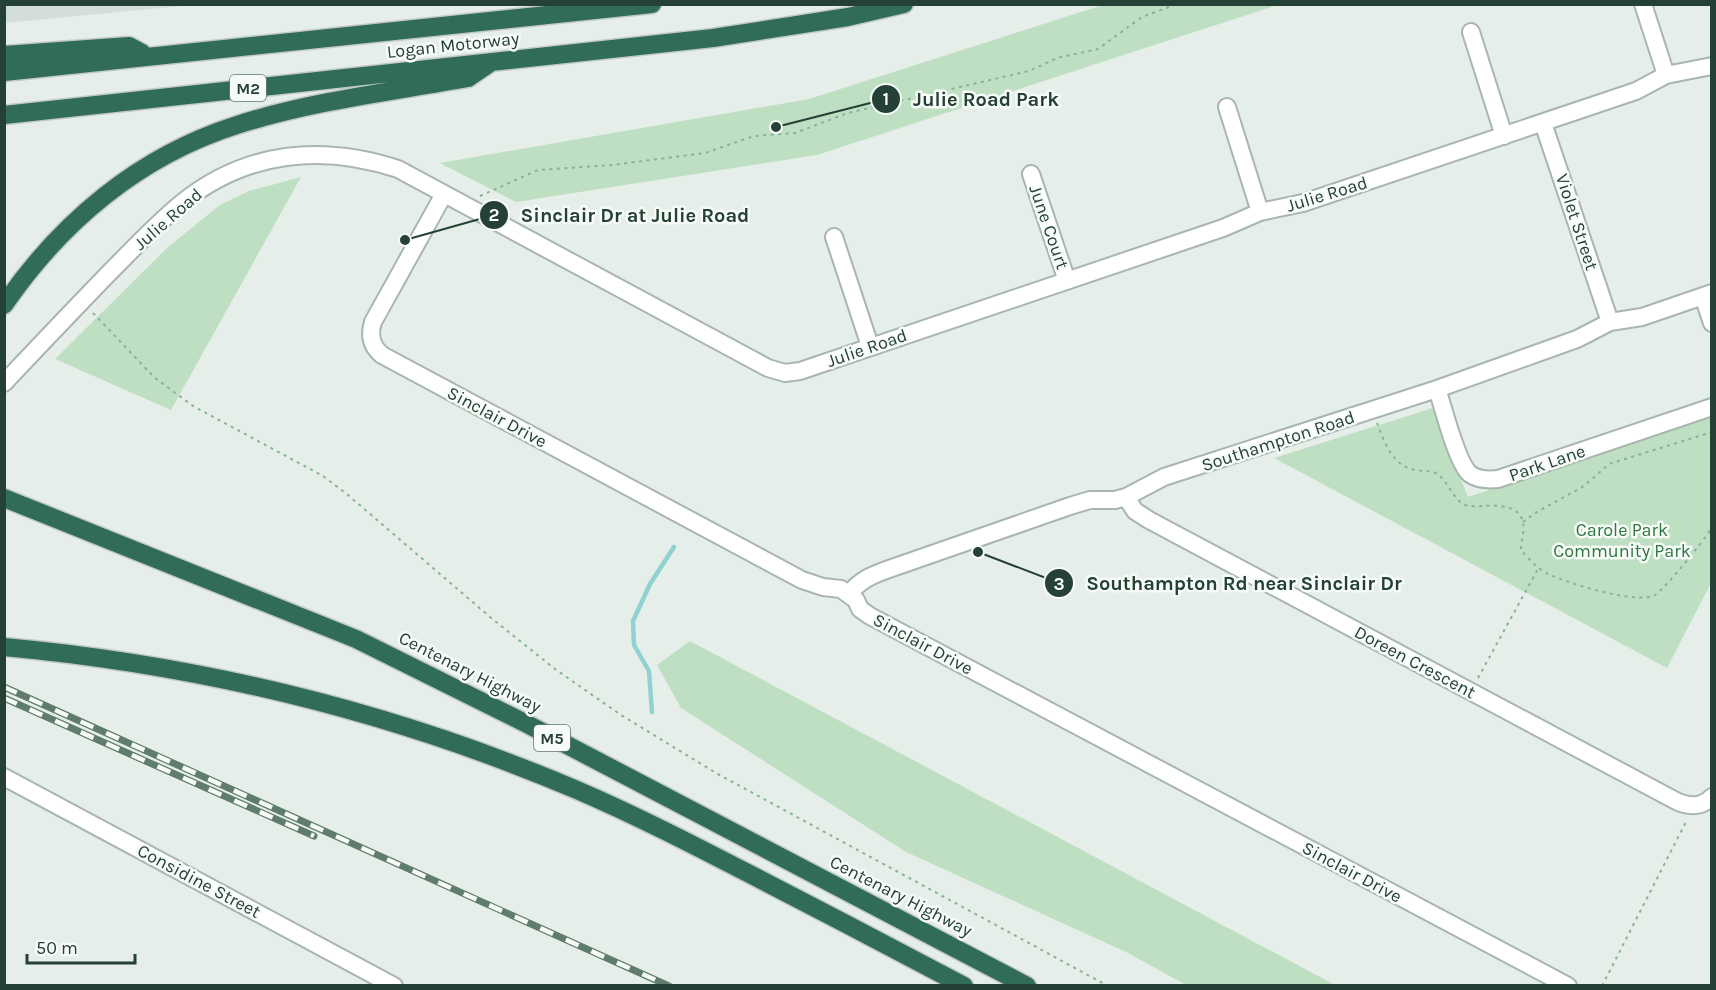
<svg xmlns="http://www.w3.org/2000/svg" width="1716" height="990" font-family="Karla,sans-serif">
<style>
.built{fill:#d4ded8}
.green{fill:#bfdfc3}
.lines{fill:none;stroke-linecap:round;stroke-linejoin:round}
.stream{stroke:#8fd2d1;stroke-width:4.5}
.minor-casing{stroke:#a8b6af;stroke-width:20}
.highway-casing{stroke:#c2cac6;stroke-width:21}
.path{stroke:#87b19d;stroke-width:2;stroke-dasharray:3 4.5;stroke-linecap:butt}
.minor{stroke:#fff;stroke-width:16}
.highway{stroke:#316c56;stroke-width:18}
.rail-casing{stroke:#5f7c6f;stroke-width:7}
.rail{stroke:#f6fbf8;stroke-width:4.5;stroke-dasharray:14;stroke-linecap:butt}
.labels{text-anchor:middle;stroke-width:5;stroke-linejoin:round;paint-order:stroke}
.shield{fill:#f6fbf8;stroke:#64786f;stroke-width:1.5}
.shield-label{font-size:16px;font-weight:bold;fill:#254034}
.street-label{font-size:18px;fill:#254034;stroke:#f6fbf8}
.park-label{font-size:18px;fill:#2f773f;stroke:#f6fbf8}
.leader{fill:none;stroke:#254034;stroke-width:2}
.callout-dot{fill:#254034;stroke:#f6fbf8;stroke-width:2}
.mark-label{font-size:18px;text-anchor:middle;font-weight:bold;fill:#fff}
.callout-label{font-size:20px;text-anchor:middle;font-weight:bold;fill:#254034;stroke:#f6fbf8;stroke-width:5;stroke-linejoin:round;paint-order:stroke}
</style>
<rect width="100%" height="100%" fill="#e6eee9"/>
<path class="built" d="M4,5L5,4L191,5L5,23Z"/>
<path class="green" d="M1106,4L1277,5L817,155L516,202L440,163L809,99Z
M301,177L171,410L55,359L168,247L220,205L249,191Z
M1433,408L1468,497L1711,416V583L1667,668L1274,458Z
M690,641L1335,985H1186L1128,953L906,852L681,708L657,665Z"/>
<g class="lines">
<path class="stream" d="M652,712L649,671L634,645L633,621L650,584L674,547"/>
<g class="minor-casing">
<path id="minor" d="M1643,4L1666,75
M1471,32L1504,136
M1227,107L1260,212
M1543,123L1610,322
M1031,174L1067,281
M444,194L373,322C369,335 371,346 382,355L802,580L823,587L841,589L856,600L860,609L870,616L1568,986
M834,237L870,346
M1703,296L1712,323
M4,383C40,345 75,308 111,271C135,247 157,223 183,202C247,151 322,144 398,169L768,368L785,373L800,371L1223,228L1260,212L1303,203L1636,91L1666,75L1712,66
M1437,389C1443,406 1457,464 1470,474C1478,480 1488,480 1498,479L1712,407
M1126,497L1135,511L1149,520L1678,802C1691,807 1702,807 1712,797
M849,594C860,580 872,575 889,569L1070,506L1090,500H1115L1126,497L1164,477L1437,389L1577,339L1610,322L1642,317L1712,293
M4,777L394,986"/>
</g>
<g class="highway-casing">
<path id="highway" d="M4,55L129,46L142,53
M4,72L652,4
M4,115L713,38L848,17L904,4
M4,305C61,222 139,156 237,125C311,101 391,92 468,78L490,63
M4,498L356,639L527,724L1027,986
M4,647C201,665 396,713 577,790C642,818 705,851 767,883C833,917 898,951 964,986"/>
</g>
<path class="path" d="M480,196L538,170L612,165L705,153L754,136L795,133L848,113L1029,71L1057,58L1098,49L1142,17L1177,4
M93,313L155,378L193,406L323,476L348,495L490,617L555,669L621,715L716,773L1108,986
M1377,423C1384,442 1393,467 1416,470C1426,472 1433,469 1441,477C1450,486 1454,500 1465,505C1471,507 1478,506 1484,506C1497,505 1519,505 1523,522C1525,530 1521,542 1521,550C1528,558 1538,569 1548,574C1567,583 1637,605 1655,595C1667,587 1703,541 1712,528
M1523,522L1535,513L1584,486L1609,464L1712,432
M1478,678L1539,567
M1602,986L1687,820"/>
<use href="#minor" class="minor"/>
<use href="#highway" class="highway"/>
<g class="rail-casing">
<path id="rail" d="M4,687L669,986
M4,698L314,836"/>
</g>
<use href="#rail" class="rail"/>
</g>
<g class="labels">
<g class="shield">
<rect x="230" y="75" width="36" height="26" rx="4.5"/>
<rect x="534" y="725" width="36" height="26" rx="4.5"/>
</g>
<g class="shield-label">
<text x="248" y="94">M2</text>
<text x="552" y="744">M5</text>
</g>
<g class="street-label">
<text transform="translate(453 45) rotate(-6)" y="6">Logan Motorway</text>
<text transform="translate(1327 194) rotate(-17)" y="6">Julie Road</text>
<text transform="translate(168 219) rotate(-41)" y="6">Julie Road</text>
<text transform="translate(1577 222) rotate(72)" y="6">Violet Street</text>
<text transform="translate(1049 227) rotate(71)" y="6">June Court</text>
<text transform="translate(867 348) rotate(-19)" y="6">Julie Road</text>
<text transform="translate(497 417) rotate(28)" y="6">Sinclair Drive</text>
<text transform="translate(1278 441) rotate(-18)" y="6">Southampton Road</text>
<text transform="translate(1547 463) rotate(-19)" y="6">Park Lane</text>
<text transform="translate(923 644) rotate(28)" y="6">Sinclair Drive</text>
<text transform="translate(1415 662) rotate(28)" y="6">Doreen Crescent</text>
<text transform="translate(470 672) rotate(27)" y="6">Centenary Highway</text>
<text transform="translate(1352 872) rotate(28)" y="6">Sinclair Drive</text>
<text transform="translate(199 881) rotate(28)" y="6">Considine Street</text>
<text transform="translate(901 896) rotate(27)" y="6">Centenary Highway</text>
</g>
<g class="park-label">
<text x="1622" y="536">Carole Park<tspan x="1622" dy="21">Community Park</tspan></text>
</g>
</g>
<path class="leader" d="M776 127L886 99M405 240L494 215M978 552L1059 583"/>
<g class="callout-dot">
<circle cx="776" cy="127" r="6"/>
<circle cx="405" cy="240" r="6"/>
<circle cx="978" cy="552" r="6"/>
<circle cx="886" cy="99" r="15"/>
<circle cx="494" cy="215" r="15"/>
<circle cx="1059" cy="583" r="15"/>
</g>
<g class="mark-label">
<text x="886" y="105">1</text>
<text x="494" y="221">2</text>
<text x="1059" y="590">3</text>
</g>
<g class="callout-label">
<text x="986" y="106">Julie Road Park</text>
<text x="635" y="222">Sinclair Dr at Julie Road</text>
<text x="1244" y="590">Southampton Rd near Sinclair Dr</text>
</g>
<rect width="1716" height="990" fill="none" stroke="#254034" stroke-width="12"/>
<path d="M27 954v9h108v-9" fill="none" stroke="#254034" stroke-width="3"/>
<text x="36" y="954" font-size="18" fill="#254034" stroke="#f6fbf8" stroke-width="4.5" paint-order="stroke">50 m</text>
</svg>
